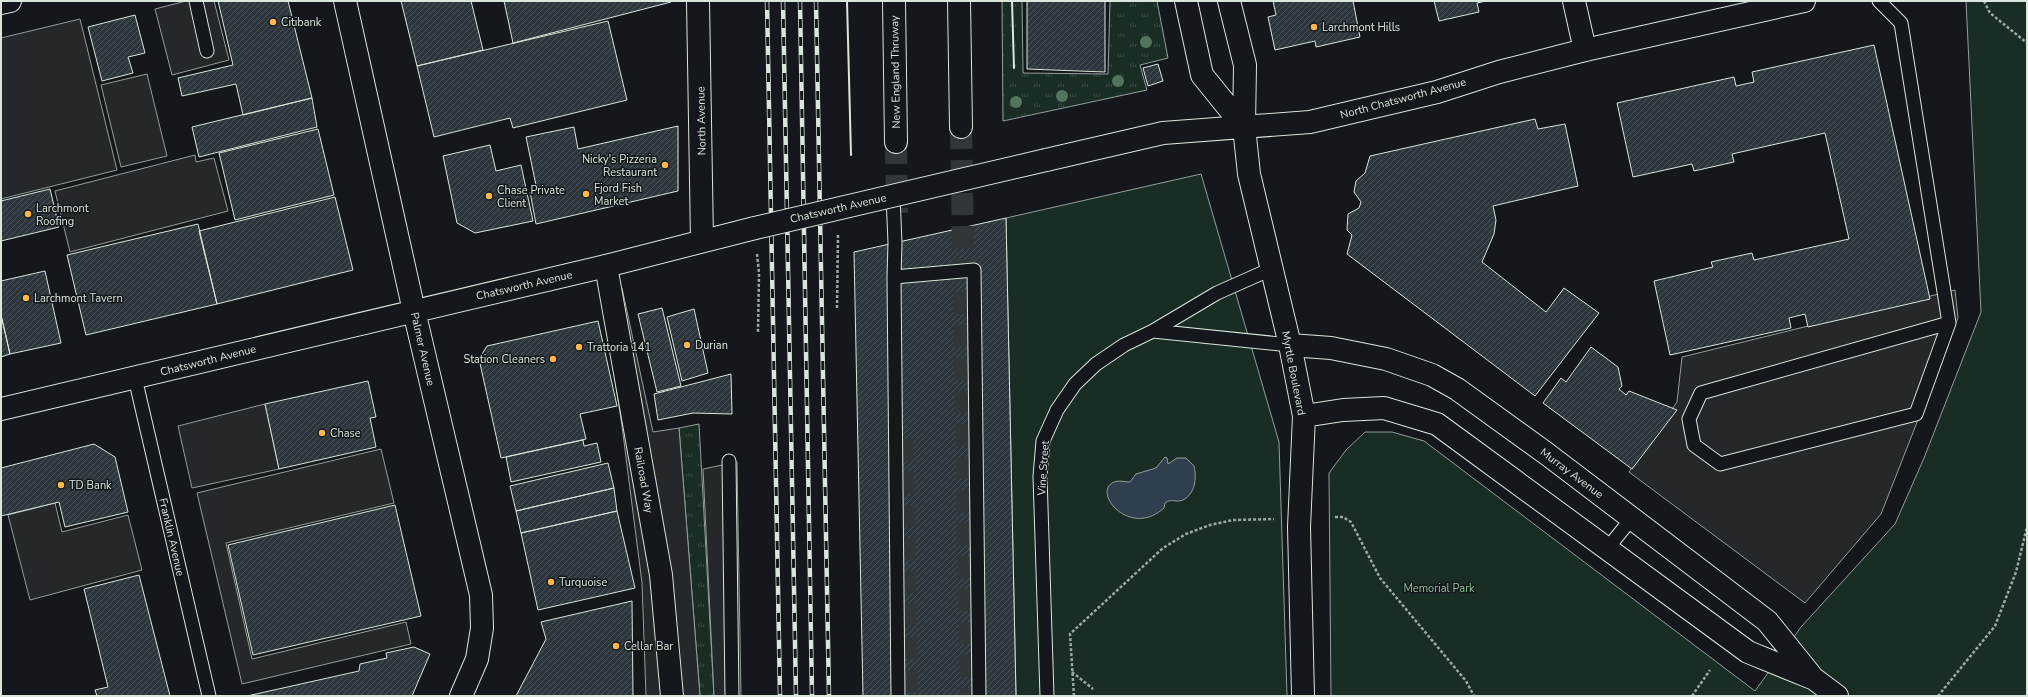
<svg xmlns="http://www.w3.org/2000/svg" width="2028" height="697" font-family="'Nunito Sans',sans-serif">
<style>
.grass{fill:url(#grass-tufts);stroke:#939e99}
.green{fill:#1a2d24;stroke:#939e99}
.parking{fill:#24282b;stroke:#939e99}
.water{fill:#2f3f4d;stroke:#939e99}
.building{fill:url(#building-hatch);stroke:#d8e6dc}
.lines{fill:none;stroke-linecap:round;stroke-linejoin:round}
.motorway-tunnel{stroke:#313739;stroke-width:22;stroke-dasharray:22 11;stroke-linecap:butt}
.service-casing{stroke:#d8e6dc;stroke-width:15}
.minor-casing{stroke:#d8e6dc;stroke-width:24}
.tertiary-casing{stroke:#d8e6dc;stroke-width:24}
.motorway-casing{stroke:#d8e6dc;stroke-width:24}
.path{stroke:#9da8a2;stroke-width:2.5;stroke-dasharray:3 2;stroke-linecap:butt}
.service{stroke:#14181c;stroke-width:13}
.minor{stroke:#14181c;stroke-width:22}
.tertiary{stroke:#14181c;stroke-width:22}
.motorway{stroke:#14181c;stroke-width:22}
.rail-casing{stroke:#d8e6dc;stroke-width:4.5}
.rail{stroke:#14181c;stroke-width:3;stroke-dasharray:9;stroke-linecap:butt}
.tertiary-bridge-casing{stroke:#d8e6dc;stroke-width:24;stroke-linecap:butt}
.tertiary-bridge{stroke:#14181c;stroke-width:22}
.wall{stroke:#d8e6dc;stroke-width:2}
.tree{fill:#55745f}
.poi-dot{fill:#ffb74d;stroke:#14181c;stroke-width:1.5}
.labels{text-anchor:middle;stroke-width:3;stroke-linejoin:round;paint-order:stroke}
.poi-label{font-size:11px;fill:#d8e6dc;stroke:#14181c;text-anchor:start}
.street-label{font-size:11px;fill:#d8e6dc;stroke:#14181c}
.park-label{font-size:11px;fill:#8ac095;stroke:#14181c}
</style>
<defs>
<pattern id="grass-tufts" width="24" height="20" patternUnits="userSpaceOnUse"><rect width="24" height="20" fill="#1a2d24"/><path d="M3 7l-1-3M5 7V3M7 7l1-3M15 17l-1-3M17 17v-4M19 17l1-3" fill="none" stroke="#3b4b43"/></pattern>
<pattern id="building-hatch" width="6" height="6" patternUnits="userSpaceOnUse"><rect width="6" height="6" fill="#2c363c"/><path d="M-1 1l2-2M0 6l6-6M5 7l2-2" fill="none" stroke="#4a5358"/></pattern>
</defs>
<rect width="100%" height="100%" fill="#14181c"/>
<path class="grass" d="M1002,1H1022L1023,73L1108,74L1110,1H1157L1168,58L1140,65L1147,90L1003,121Z
M699,424L714,696H700L679,428Z"/>
<path class="green" d="M1966,1H2027V696H1331L1329,473L1346,450L1365,432H1392L1424,441L1755,691L1801,627L1895,524L1924,458L1981,312Z
M1201,174L1279,442L1287,696H1016L1006,218Z"/>
<path class="parking" d="M186,1H214L229,60L172,75L155,9Z
M80,19L117,170L1,199V38Z
M147,74L167,156L121,167L101,85Z
M195,155L196,162L214,158L228,211L70,252L55,191Z
M622,288L653,432L679,428L700,696H646L642,583L622,426L601,290Z
M1955,290L1958,318L1881,514L1805,603L1629,472L1677,402L1682,357Z
M265,404L279,469L192,488L178,426Z
M381,449L394,503L226,543L252,659L406,622L411,644L242,684L197,493Z
M737,462L741,696H714L703,469Z
M55,503L62,532L128,515L142,570L30,600L8,515Z"/>
<path class="water" d="M1165,457L1167,458L1168,464L1177,458H1186L1194,466C1197,478 1195,494 1183,500C1176,503 1171,498 1165,503L1164,508C1130,539 1091,492 1114,482C1119,480 1125,482 1130,482L1136,474L1156,468Z"/>
<path class="building" d="M218,1H288L312,98L243,115L236,84L182,96L178,78L233,65Z
M401,1H471L483,50L417,66Z
M504,1H671V2L513,43Z
M1027,1H1105V72L1027,69Z
M1273,1H1353L1360,37L1316,47L1315,41L1275,50L1268,17L1276,15Z
M1434,1H1486L1477,3L1479,12L1439,21Z
M135,15L145,53L128,57L133,73L102,81L88,27Z
M608,21L627,100L513,128L510,118L434,137L417,66Z
M1874,45L1930,299L1808,327L1805,314L1789,318L1791,328L1670,355L1654,281L1713,267L1711,262L1752,253L1754,260L1849,239L1825,133L1732,154L1734,162L1694,171L1692,164L1633,177L1617,103L1734,77L1736,86L1754,82L1752,72Z
M1158,64L1163,81L1148,86L1143,68Z
M312,98L317,127L199,157L192,127Z
M1535,119L1538,129L1565,124L1578,186L1493,206L1496,220L1494,234L1482,262L1546,312L1564,288L1599,313L1535,396L1347,254L1352,235L1347,230L1348,214L1359,208L1361,202L1354,192L1356,181L1365,173L1370,156Z
M678,126V191L536,224L530,192L537,190L526,137L574,127L578,149Z
M318,129L334,195L235,220L219,153Z
M490,145L496,171L521,165L533,221L475,233L457,223L443,156Z
M50,189L59,227L1,241V201Z
M335,197L353,270L217,304L199,231Z
M1006,218L1016,696H863L854,252Z
M198,224L217,304L86,335L67,255Z
M45,271L61,343L10,354L1,315V281Z
M662,308L681,386L657,392L638,314Z
M694,309L708,373L682,381L667,317Z
M1,315L10,354L1,357Z
M598,321L617,406L580,414L586,439L501,458L479,359L487,346Z
M1591,347L1618,367L1622,386L1619,389L1626,395L1629,391L1677,410L1632,469L1543,403L1561,378L1566,382Z
M731,374L732,414L693,413L658,420L654,394Z
M368,381L376,417L370,418L376,447L279,469L265,404Z
M583,440L584,446L597,443L601,462L511,482L506,457Z
M94,444L115,457L128,512L65,527L59,502L1,516V468Z
M608,463L614,488L516,511L510,486Z
M614,488L617,511L521,533L516,511Z
M395,505L421,616L253,655L228,545Z
M617,511L635,588L538,610L521,533Z
M139,575L170,696H97L95,690L108,687L84,589Z
M632,601L633,696H516L546,639L541,622Z
M414,647L430,654L412,696H247L359,671L360,664L387,658L386,653Z"/>
<g class="lines">
<path class="motorway-tunnel" d="M961,127L971,696
M896,142L897,213
M902,439L907,696"/>
<g class="service-casing">
<path id="service" d="M196,1L207,51
M1879,1L1901,23L1949,323L1916,414L1720,464L1694,445L1689,419L1701,393L1949,323
M893,196L895,243L894,277L898,696
M894,277L974,270L979,696
M1153,331L1217,293L1271,269
M135,378L209,696
M729,461L732,696
M1607,549L1632,518
M1047,696L1040,476L1043,441L1057,410L1075,384L1096,364L1124,345L1153,331L1290,345"/>
</g>
<g class="minor-casing">
<path id="minor" d="M698,1L702,241
M1574,1L1585,50
M1,3L10,1
M606,266L661,575L672,696"/>
</g>
<g class="tertiary-casing">
<path id="tertiary" d="M345,1L414,311L481,595L482,628L477,659L461,696
M1186,1L1202,75L1244,127
M1229,1L1245,65L1244,127L1249,174L1290,345L1304,416L1299,527L1303,696
M1046,160L1163,133L1310,122L1437,92L1499,72L1585,50L1804,1
M1290,345L1331,348L1386,359L1432,375L1457,389L1547,454L1767,621L1813,678L1837,696
M1,409L606,266L755,228
M1304,416L1343,410L1384,408L1437,424L1748,652L1812,678"/>
</g>
<g class="motorway-casing">
<path id="motorway" d="M894,1L896,142
M959,1L961,127"/>
</g>
<path class="path" d="M1984,1L1990,13L2027,43
M757,254L759,273L758,332
M837,308L838,235
M1335,517H1343L1351,522L1380,578L1466,681L1474,696
M1072,672L1093,689
M1074,696L1070,634L1163,548L1186,534L1210,525L1233,520L1274,519
M1692,696L1710,670
M1938,696L1995,626L2016,572L2027,527"/>
<use href="#service" class="service"/>
<use href="#minor" class="minor"/>
<use href="#tertiary" class="tertiary"/>
<use href="#motorway" class="motorway"/>
<g class="rail-casing">
<path id="rail" d="M767,1L780,696
M783,1L796,696
M800,1L812,696
M816,1L829,696"/>
</g>
<use href="#rail" class="rail"/>
<g class="tertiary-bridge-casing">
<path id="tertiary-bridge" d="M755,228L1046,160"/>
</g>
<use href="#tertiary-bridge" class="tertiary-bridge"/>
<path class="wall" d="M847,1L851,155
M1012,1L1014,68"/>
</g>
<g class="tree">
<circle cx="1146" cy="42" r="6"/>
<circle cx="1118" cy="81" r="6"/>
<circle cx="1062" cy="96" r="6"/>
<circle cx="1016" cy="102" r="6"/>
</g>
<g class="poi-dot">
<circle cx="273" cy="22" r="4"/>
<circle cx="1314" cy="27" r="4"/>
<circle cx="665" cy="165" r="4"/>
<circle cx="586" cy="194" r="4"/>
<circle cx="489" cy="196" r="4"/>
<circle cx="28" cy="214" r="4"/>
<circle cx="26" cy="298" r="4"/>
<circle cx="687" cy="345" r="4"/>
<circle cx="579" cy="347" r="4"/>
<circle cx="553" cy="359" r="4"/>
<circle cx="322" cy="433" r="4"/>
<circle cx="61" cy="485" r="4"/>
<circle cx="551" cy="582" r="4"/>
<circle cx="616" cy="646" r="4"/>
</g>
<g class="labels">
<g class="poi-label">
<text x="281" y="26">Citibank</text>
<text x="1322" y="31">Larchmont Hills</text>
<text x="657" y="163" text-anchor="end">Nicky's Pizzeria<tspan x="657" dy="13">Restaurant</tspan></text>
<text x="594" y="192">Fjord Fish<tspan x="594" dy="13">Market</tspan></text>
<text x="497" y="194">Chase Private<tspan x="497" dy="13">Client</tspan></text>
<text x="36" y="212">Larchmont<tspan x="36" dy="13">Roofing</tspan></text>
<text x="34" y="302">Larchmont Tavern</text>
<text x="695" y="349">Durian</text>
<text x="587" y="351">Trattoria 141</text>
<text x="545" y="363" text-anchor="end">Station Cleaners</text>
<text x="330" y="437">Chase</text>
<text x="69" y="489">TD Bank</text>
<text x="559" y="586">Turquoise</text>
<text x="624" y="650">Cellar Bar</text>
</g>
<g class="street-label">
<text transform="translate(895 72) rotate(-91)" y="4">New England Thruway</text>
<text transform="translate(1403 98) rotate(-15)" y="4">North Chatsworth Avenue</text>
<text transform="translate(701 121) rotate(-91)" y="4">North Avenue</text>
<text transform="translate(838 208) rotate(-13)" y="4">Chatsworth Avenue</text>
<text transform="translate(524 285) rotate(-13)" y="4">Chatsworth Avenue</text>
<text transform="translate(423 349) rotate(77)" y="4">Palmer Avenue</text>
<text transform="translate(208 360) rotate(-14)" y="4">Chatsworth Avenue</text>
<text transform="translate(1294 373) rotate(79)" y="4">Myrtle Boulevard</text>
<text transform="translate(1043 468) rotate(-86)" y="4">Vine Street</text>
<text transform="translate(1572 473) rotate(37)" y="4">Murray Avenue</text>
<text transform="translate(644 480) rotate(80)" y="4">Railroad Way</text>
<text transform="translate(172 537) rotate(77)" y="4">Franklin Avenue</text>
</g>
<g class="park-label">
<text x="1439" y="592">Memorial Park</text>
</g>
</g>
<rect width="2028" height="697" fill="none" stroke="#d8e6dc" stroke-width="4"/>
</svg>
